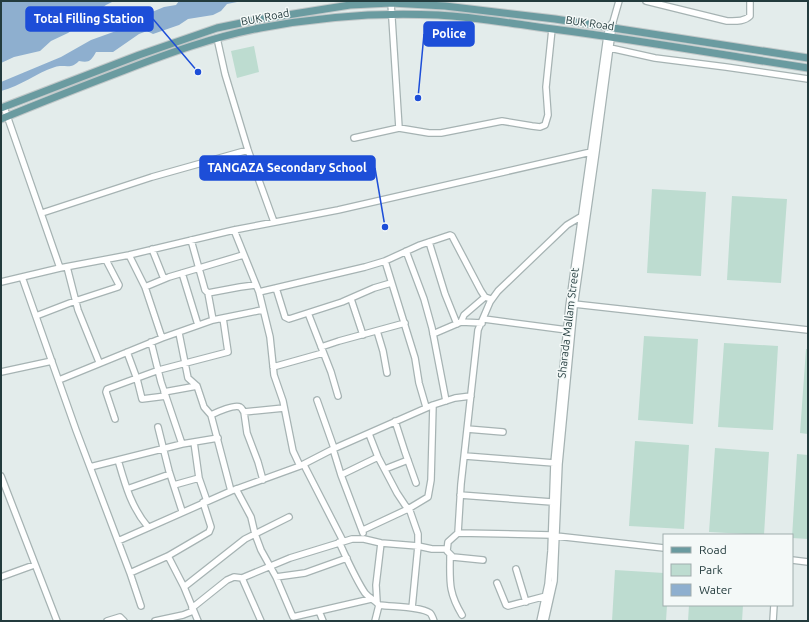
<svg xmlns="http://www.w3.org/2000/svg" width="809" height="622" font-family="Ubuntu,sans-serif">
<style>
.green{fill:#bddcd0}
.water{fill:#8eafcf}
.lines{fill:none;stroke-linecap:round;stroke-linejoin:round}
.minor-casing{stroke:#a6b3b3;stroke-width:8}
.major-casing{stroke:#c1c8c9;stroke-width:9}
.minor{stroke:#fff;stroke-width:5.5}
.major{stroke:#6a9ba0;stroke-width:7}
.labels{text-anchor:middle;stroke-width:3;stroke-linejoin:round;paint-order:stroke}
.street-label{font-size:11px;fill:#233b3d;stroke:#f4f9f8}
.leader{fill:none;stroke:#1d4ed8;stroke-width:1.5}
.callout-dot{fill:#1d4ed8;stroke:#f4f9f8;stroke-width:1.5}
.callout{fill:#1d4ed8;stroke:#1d4ed8;stroke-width:1.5}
.callout-label{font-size:12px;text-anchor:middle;font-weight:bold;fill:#fff}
</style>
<rect width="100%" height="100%" fill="#e3eceb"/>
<path class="green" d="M254,46L259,72L237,78L231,51Z
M652,189L706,192L701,276L647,273Z
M732,196L787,199L781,283L727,280Z
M644,336L698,339L693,424L638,420Z
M724,343L778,346L773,430L718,427Z
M806,349H808V434L800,433Z
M635,441L689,445L684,529L629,526Z
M715,448L769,452L764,535L709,532Z
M797,454L808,455V539L792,538Z
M615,570L664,573V605H667L666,621H612Z
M689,605H743L742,621H688Z"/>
<path class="water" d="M1,1H114L106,5L68,33L51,41L40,51L14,57L1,63Z
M179,1H242L227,4L221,11L213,15L188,19L179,25L153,34L147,31L139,34L113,52H96C91,61 89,63 79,61C77,63 73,66 71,66C66,67 61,65 55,67C36,73 21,86 1,91V82L61,57L91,40L130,26L152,12L164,7L176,5Z"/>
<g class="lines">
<g class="minor-casing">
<path id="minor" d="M646,1L727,21C735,21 744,22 750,16V1
M391,3L399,128
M217,38L225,74L248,150L274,222
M610,48L655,58L726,67L808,79
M4,107L60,268
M354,138L399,128L429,133H441L502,121L532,126L540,127L545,125L548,115L546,87L552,29
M42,213L152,177L248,150
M234,230L259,292L270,337L274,375L283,401L293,451L300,466
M191,240L205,290L208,293L213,320
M429,242L445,294L457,324
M152,249L164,279
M406,251L424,299L432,328L446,401
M129,255L145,287L162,338
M385,261L415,358L419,383L426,407
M67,267L78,310L99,362
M182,273L198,325
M22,277L76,430L130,573L141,606
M1,282L60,268L129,255L234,230L338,210L591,152H596
M145,287L169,277L243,255
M276,288L285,317L289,319L342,302L374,288L391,283
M259,292L365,267L385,261L420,245L450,235L452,236L481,291L485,297L491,299
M208,293L240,287L255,285
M351,299L363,335
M574,304L808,330
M308,313L331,372L338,396
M36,316L75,301L118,287L119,285L106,260
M484,319L567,330
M461,322L464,315L485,297
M377,331L383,351L387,373
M179,333L188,378L197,386L204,407L211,415L231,491
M433,334L461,322L482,323
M151,342L161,382L182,444
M321,347L339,341L405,323
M127,352L137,379L142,399L166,396
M273,367L323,353
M1,372L52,361
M59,380L162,338L213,320L262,310
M164,392L197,386
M317,400L334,448
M244,412L284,408
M211,415C217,412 235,404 240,407C242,408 243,411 244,412L247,433L258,462L263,480
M115,419L106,392L107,389L159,370L228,352L223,318
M395,421L405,452L416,483
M158,427L169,471L182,511
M467,429L503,432
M369,434L378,457L397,493L405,505L410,511L418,534V546L412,608
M194,442L199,478L207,501
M333,449L341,475L363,533
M465,456L554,463
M118,460C125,484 131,507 148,527
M304,465L343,541
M90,467L182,444L218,438
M385,469L408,460
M341,475L378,457
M1,476L57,621
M174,485L199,478
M127,489L170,474
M236,489L251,517L255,534L261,550L276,577L293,617L371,599
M460,495L552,502
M363,530L408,509L428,497L431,480L433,405
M458,533L461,484L478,330L490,302L498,291L567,225L582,216L584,217
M556,536L664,548
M118,541L231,491L300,466L333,449L433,405L455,398L471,396
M339,542C347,559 355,578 365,593C369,598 375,600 379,605C391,607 420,606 430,613C432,615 433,618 434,621
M168,556L184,587L198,621
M450,556C450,581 448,592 462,615
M483,560L453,557L447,551L448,542L458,533L551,535
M792,560L808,562
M516,569L526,602
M130,573L168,556L209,532L211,527L203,502
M1,577L34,565
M276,577L305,573L347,558
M242,578L261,621
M497,583L506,605L508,606L546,596
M184,587L245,539L289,517
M377,602L376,585L381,543
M192,608L227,580L234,577L242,578L290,558L352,539H364L381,543L418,546L432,549H447
M319,611L323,621
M107,621L120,617L124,621
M155,621L183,615L193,611
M375,621L379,605
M540,621L548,584L551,551L554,463L569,306L607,36L609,27L613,22L619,1
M545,621L554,581L559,464L574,307L596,152L613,24
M773,621L774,605"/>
</g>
<g class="major-casing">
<path id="major" d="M1,108L139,55L217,28L256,20L350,5L391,3L445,6L555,19L808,58
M1,119C42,102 83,86 125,70C169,53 213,37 260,28C318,17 378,12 438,15C476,17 515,24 553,29C638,40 723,55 808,68"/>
</g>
<use href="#minor" class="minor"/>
<use href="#major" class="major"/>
</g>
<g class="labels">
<g class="street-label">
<text transform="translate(265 17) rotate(-11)" y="4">BUK Road</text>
<text transform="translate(590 23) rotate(8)" y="4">BUK Road</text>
<text transform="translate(568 323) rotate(-83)" y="4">Sharada Mallam Street</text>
</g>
</g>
<path class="leader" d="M198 72L153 19M418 98L424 34M385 227L375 168"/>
<g class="callout-dot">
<circle cx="198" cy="72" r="4"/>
<circle cx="418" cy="98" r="4"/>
<circle cx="385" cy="227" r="4"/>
</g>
<g class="callout">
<rect x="26" y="7" width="127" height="24" rx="4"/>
<rect x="424" y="22" width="50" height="24" rx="4"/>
<rect x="200" y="156" width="175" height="24" rx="4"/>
</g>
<g class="callout-label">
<text x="89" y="23">Total Filling Station</text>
<text x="449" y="38">Police</text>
<text x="287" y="172">TANGAZA Secondary School</text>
</g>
<rect width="809" height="622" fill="none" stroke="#233b3d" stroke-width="4"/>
<rect x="663" y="534" width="130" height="72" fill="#f4f9f8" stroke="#a0adad"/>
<rect x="671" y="547" width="20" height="6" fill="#6a9ba0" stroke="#a0adad"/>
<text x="699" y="554" font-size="12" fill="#233b3d">Road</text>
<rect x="671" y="564" width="20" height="12" fill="#bddcd0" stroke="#a0adad"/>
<text x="699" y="574" font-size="12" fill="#233b3d">Park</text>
<rect x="671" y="584" width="20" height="12" fill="#8eafcf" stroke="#a0adad"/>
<text x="699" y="594" font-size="12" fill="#233b3d">Water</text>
</svg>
